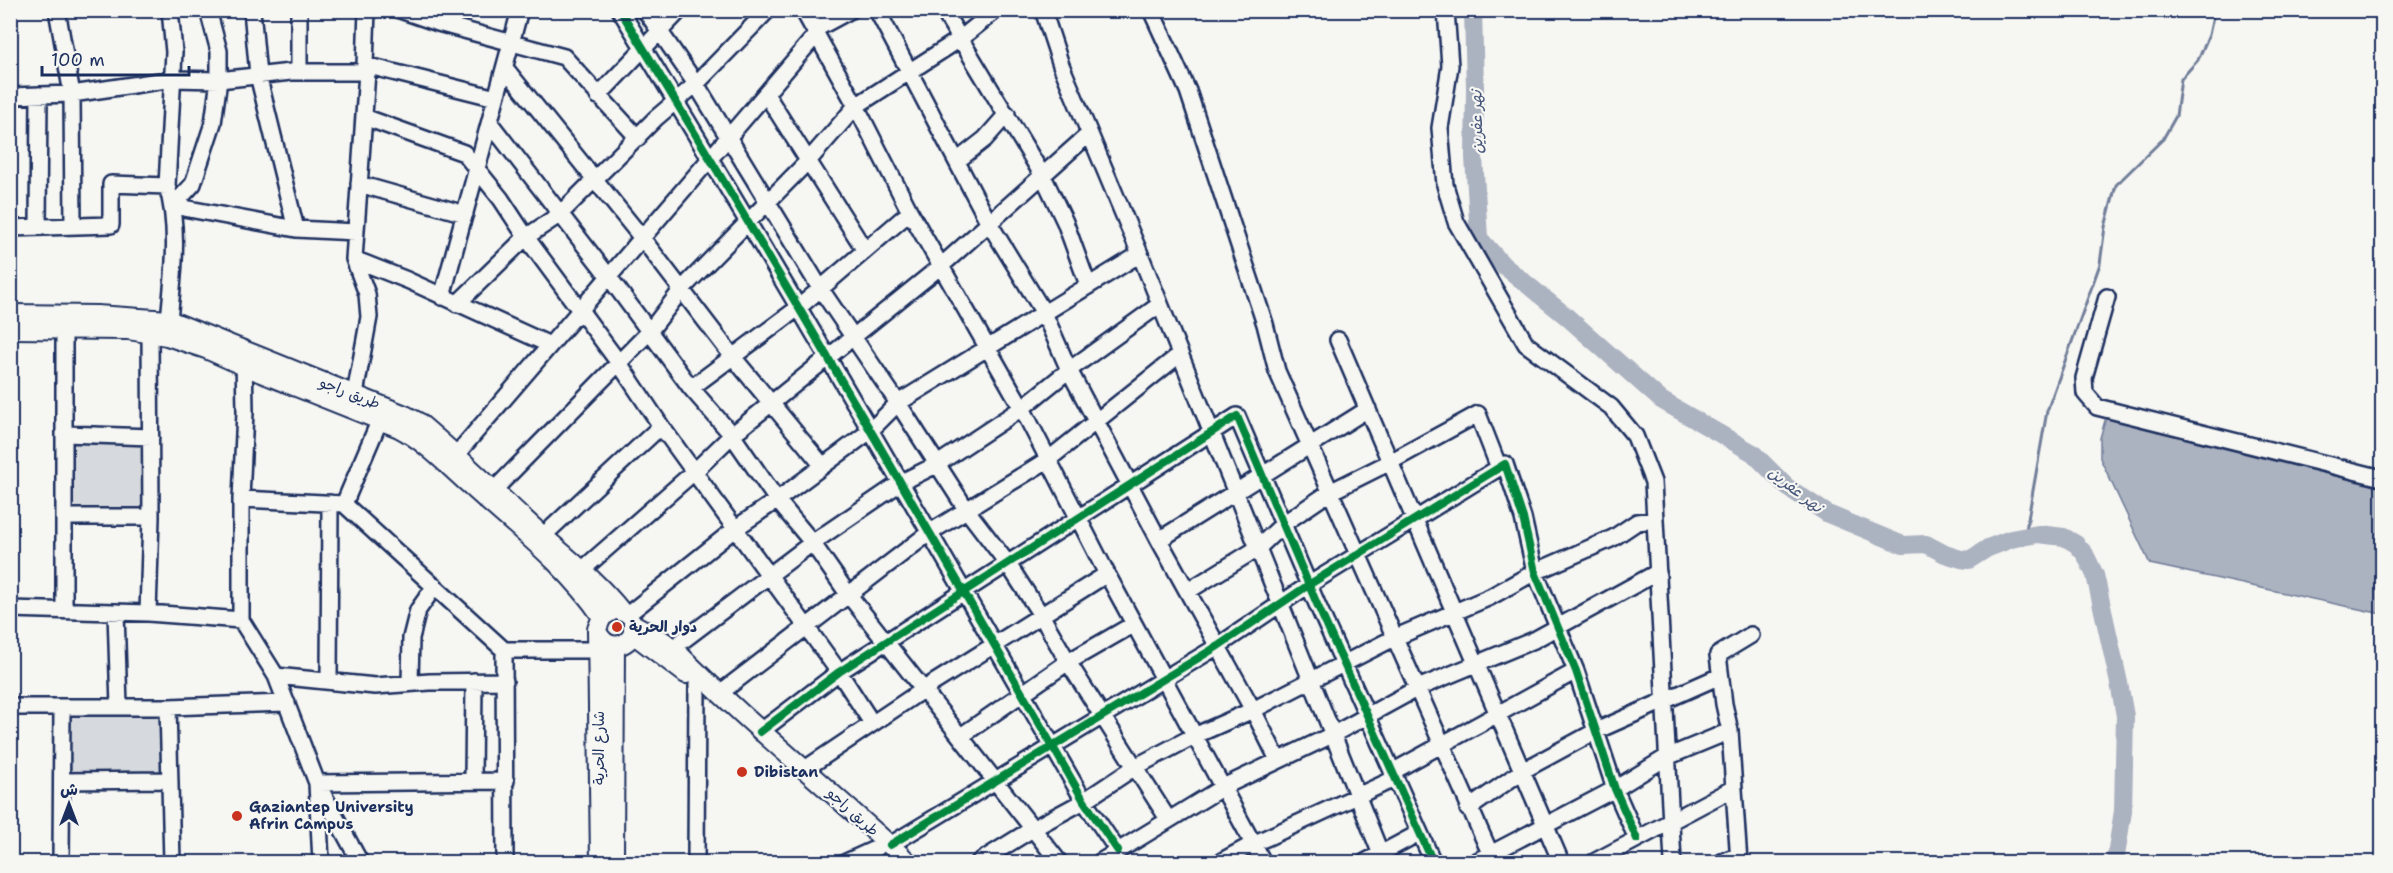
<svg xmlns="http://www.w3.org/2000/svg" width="2393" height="873" font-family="'Shantell Sans','Playpen Sans Arabic',sans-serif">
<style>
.green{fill:#d6d9dd;stroke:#78849e;stroke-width:1.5}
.water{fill:#abb2c0;stroke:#717e99;stroke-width:1.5}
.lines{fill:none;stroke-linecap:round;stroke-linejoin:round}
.stream{stroke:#717e99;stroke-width:3}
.river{stroke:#abb2c0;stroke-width:18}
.minor-casing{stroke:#1b2f5e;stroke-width:20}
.major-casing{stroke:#1b2f5e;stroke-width:22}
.minor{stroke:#f6f6f2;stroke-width:15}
.major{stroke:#f6f6f2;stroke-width:18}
.cycleway-casing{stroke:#f6f6f2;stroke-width:11}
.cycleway{stroke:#00873e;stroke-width:8}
.poi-dot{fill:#c8321e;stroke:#f6f6f2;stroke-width:2}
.labels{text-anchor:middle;stroke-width:4.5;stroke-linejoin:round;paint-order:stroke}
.street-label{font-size:15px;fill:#1b2f5e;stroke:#f6f6f2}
.poi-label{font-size:15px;font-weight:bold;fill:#1b2f5e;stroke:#f6f6f2;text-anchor:start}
.water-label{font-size:16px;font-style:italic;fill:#46567b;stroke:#f6f6f2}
</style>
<rect width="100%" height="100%" fill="#f6f6f2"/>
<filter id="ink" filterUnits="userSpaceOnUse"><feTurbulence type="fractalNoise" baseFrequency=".0167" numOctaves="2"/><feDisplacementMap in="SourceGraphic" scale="12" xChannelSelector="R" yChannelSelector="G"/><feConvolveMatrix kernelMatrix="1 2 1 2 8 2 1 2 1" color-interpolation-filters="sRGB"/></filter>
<g filter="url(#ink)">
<path class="green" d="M66,436L150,438L149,516L66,515Z
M161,703L163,776L71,779L69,706Z"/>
<path class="water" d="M2106,417L2382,483V614L2150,564L2100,458V438Z"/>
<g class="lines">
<path class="stream" d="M2025,536L2047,411L2100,264L2105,227L2116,185L2163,139L2176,116L2181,79L2198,60L2209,35L2214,12L2216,10"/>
<path class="river" d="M1473,10L1475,89L1474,157L1479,238L1503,265L1566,316L1661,400L1753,453L1787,487L1828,514L1903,545L1926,544L1945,554L1961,559L1969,560L1988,548L2011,539L2038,534L2064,537L2076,544L2085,554L2095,575L2119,683L2125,716L2123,811L2115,862"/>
<g class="minor-casing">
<path id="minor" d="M57,10L72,94L73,226
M252,10L258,75L296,229L356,232
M400,10L438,23L564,57L638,138
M620,10C780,271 932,536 1084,801L1118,851
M645,10L696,84L820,288L898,403L966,509L1008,564L1041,615L1068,662L1168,819
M803,10L856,106L910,212L1022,408L1107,574L1263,862
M877,10L989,223L1044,313L1069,370L1159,540L1253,710L1278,760
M943,10L1043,176L1065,222L1088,285
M1043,10L1061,65L1140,254L1384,862
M1151,10L1188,91L1265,324L1277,371L1494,862
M1446,10L1450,66L1440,128L1445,185L1456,222L1526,344L1611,407L1635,436L1653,482L1673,862
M814,30L851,10
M365,65L496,98
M505,68L642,238L733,357L823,466
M299,72V10
M766,94L864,249
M10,96L72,94L173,79L219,80L291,72H367
M598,96L680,10
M364,117L464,153L501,199L526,237L619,363L661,426L839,672L872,723
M490,123L609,277L691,388L732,435L777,500L811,541L848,594L1059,862
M957,161L985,139L1007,114
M359,184L465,214
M173,206L193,184L213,123L219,80V51L208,10
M173,206L296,229
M38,227L39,95
M10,228L111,225V184L167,186
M354,259L407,280L550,345
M442,297L520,10
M2107,297L2084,378L2085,393L2097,407L2382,478
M457,304L526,237L559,215L656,118L696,84L768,10
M169,320C173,277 180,228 167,186L174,52L170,10
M1338,340L1561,862
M244,356L245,412L241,499V620L276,676L317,783L360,862
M691,388L798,308L910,212
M355,394L369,317L367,294L354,259L367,72L365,65L367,10
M65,434L151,437
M456,455L816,35
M495,489L649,332L682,289L809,160L856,106L960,39L996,10
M241,499L344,504L504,650L505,862
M344,504L384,410
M64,517H151
M543,536L661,426
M1159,540L1368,409
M582,570L695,471L732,435L941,266L1089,134
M1188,591L1258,548L1283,524L1330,492L1390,462L1478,414L1499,468
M10,609L148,613L241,620
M64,609V330
M116,612L119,707
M148,613L151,517L150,333
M627,615L736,528L777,500L870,431L898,403L1140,254
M673,648L812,543L900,483L936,465L1022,408L1069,370L1159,305
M504,650H598
M276,676L375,686L430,682L505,681
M329,680L330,503
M410,683L411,638L418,610L435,586
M720,693L929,533L1049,459L1179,355
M10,707H168L287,703
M168,707L172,862
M760,732L839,672L1237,416L1317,604L1433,862
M961,736L1068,662L1134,624
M805,769L924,689L1107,574
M1392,772L1576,671
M62,781L170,780
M473,781L474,681
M1468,809L1522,771L1596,731L1720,676
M890,845L1218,646L1310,584L1505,464L1523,518L1535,572L1576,671L1615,789L1637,839
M61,862L62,707
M321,862L317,783L506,781
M696,862L697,684
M846,862L877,848
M979,862L1034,828L1084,801L1135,767L1194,736L1253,710L1394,638L1490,597L1535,572L1613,538L1637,522L1655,520
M1100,862L1223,787L1332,735L1418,688L1534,640L1658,572
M1220,862L1253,844L1394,779
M1365,862L1419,833
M1475,862L1615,789L1667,757L1730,731
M1594,862L1732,789
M1722,862L1738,855
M1739,862L1730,731L1724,704L1718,655L1751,635"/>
</g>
<g class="major-casing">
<path id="major" d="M10,314L97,315L169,320L405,415L418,422C461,458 501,498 543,536C571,561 599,583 622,612
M10,329L128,330L167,336L206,349L244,366L399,428C426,442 448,466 471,486C516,527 568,566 602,617
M633,624L659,638L673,648C747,723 831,790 908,862
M598,633C606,649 624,650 633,634V624
M633,634L686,674
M600,862L597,629L602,617L612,611
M614,862L615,646"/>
</g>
<use href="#minor" class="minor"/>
<use href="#major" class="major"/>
<g class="cycleway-casing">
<path id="cycleway" d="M620,10C780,271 932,536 1084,801L1118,851
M760,732L839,672L1237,416L1317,604L1433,862
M890,845L1218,646L1310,584L1505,464L1523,518L1535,572L1576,671L1615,789L1637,839"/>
</g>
<use href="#cycleway" class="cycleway"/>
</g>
</g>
<g class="poi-dot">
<circle cx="617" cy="627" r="6"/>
<circle cx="742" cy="772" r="6"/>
<circle cx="237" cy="816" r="6"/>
</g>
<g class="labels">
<g class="street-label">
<text transform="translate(350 393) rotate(21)" y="5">طريق راجو</text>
<text transform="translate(599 748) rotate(-90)" y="5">شارع الحرية</text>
<text transform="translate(853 812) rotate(42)" y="5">طريق راجو</text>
</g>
<g class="poi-label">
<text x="629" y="632">دوار الحرية</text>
<text x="754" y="777">Dibistan</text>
<text x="249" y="812">Gaziantep University<tspan x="249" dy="17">Afrin Campus</tspan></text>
</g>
<g class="water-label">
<text transform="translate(1476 122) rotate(-91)" y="6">نهر عفرين</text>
<text transform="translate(1796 489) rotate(38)" y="6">نهر عفرين</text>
</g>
</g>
<rect width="2393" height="873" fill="none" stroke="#f6f6f2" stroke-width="36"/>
<rect x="18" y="18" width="2357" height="837" fill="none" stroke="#1b2f5e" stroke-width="2" filter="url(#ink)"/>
<g transform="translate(69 804)" stroke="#f6f6f2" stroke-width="4.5" paint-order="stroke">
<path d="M0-4.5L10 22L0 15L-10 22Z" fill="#1b2f5e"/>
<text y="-9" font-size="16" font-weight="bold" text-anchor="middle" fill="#1b2f5e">ش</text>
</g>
<path d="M42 66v9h147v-9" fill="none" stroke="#1b2f5e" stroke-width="3"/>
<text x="51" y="66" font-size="18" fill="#1b2f5e" stroke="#f6f6f2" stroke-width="4.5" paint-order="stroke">100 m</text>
</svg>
